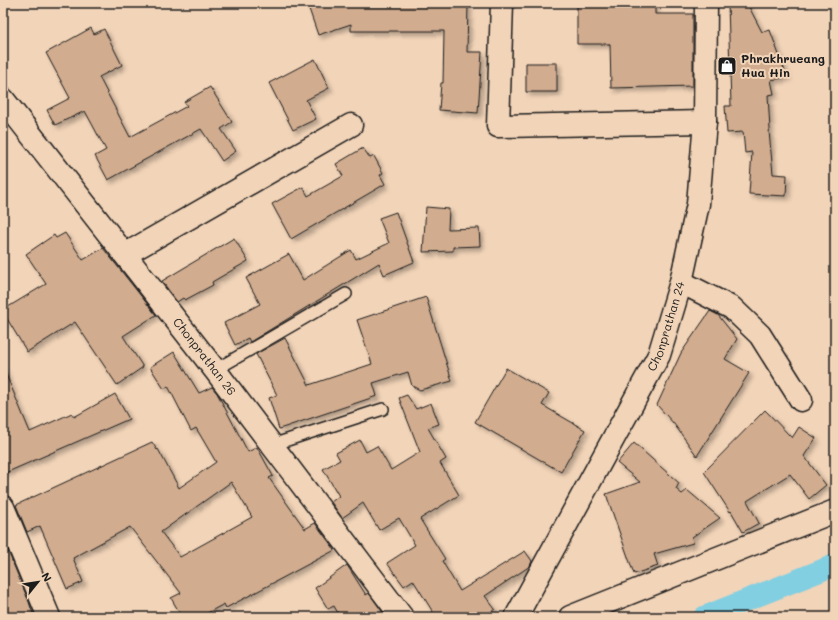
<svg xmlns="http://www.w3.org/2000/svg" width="838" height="620" font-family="Mali,sans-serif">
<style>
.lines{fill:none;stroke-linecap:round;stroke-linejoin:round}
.canal{stroke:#82cfe1;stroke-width:22}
.building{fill:#d1ac8f;stroke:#1c1c1c;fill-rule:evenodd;filter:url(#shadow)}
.lane-casing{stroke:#1c1c1c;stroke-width:14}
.street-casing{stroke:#1c1c1c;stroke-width:25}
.lane{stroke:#f2d4b8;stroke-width:11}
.street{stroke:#f2d4b8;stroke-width:22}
.labels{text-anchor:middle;stroke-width:4;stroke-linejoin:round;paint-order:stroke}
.poi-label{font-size:12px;font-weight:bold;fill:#1c1c1c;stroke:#f2d4b8;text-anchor:start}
.street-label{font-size:12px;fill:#1c1c1c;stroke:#f2d4b8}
</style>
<defs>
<filter id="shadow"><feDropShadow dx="3.5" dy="3.5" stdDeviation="2" flood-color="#0004"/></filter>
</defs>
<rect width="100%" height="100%" fill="#f2d4b8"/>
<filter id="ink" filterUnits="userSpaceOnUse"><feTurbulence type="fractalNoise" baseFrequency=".025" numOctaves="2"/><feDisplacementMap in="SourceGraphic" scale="8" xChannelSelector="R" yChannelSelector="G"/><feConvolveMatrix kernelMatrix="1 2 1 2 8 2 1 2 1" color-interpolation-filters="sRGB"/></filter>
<g filter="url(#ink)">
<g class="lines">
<path class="canal" d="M704,617L835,565"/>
</g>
<path class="building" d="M307,3H468L467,52H482L478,113L439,110L441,83H443L444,31H351V24L318,35Z
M577,3H655V14H693V86L611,88L610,44H577Z
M728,3H747L762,32L770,30L787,77L771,80L774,94L768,95L770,130L769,131L773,174L787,175L786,196L749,194L752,152L745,153L743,132L727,133L725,106H731Z
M91,28L94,34L104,29L122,65L99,77L130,137L187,106L184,102L210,87L232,122L221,129L236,151L222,161L201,129L108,180L95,156L106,150L85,111L55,125L47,110L70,98L46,53Z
M315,59L329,88L306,100L316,119L293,130L269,83Z
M526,63H557V92H526Z
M363,148L370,158L374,156L383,173L380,175L385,184L291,239L272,204L303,187L308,196L343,176L336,164Z
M426,207L449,209L448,229L479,228L480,246L453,247V251L423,252Z
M396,212L414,262L384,275L379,263L250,342L248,338L235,345L224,323L260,304L246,278L289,254L303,280L351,250L356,259L389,243L379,218Z
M65,233L83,260L103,248L156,315L123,336L143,367L117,385L75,322L27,352L3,312V310L46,284L26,254L54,235L56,238Z
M234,238L248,261L212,282L213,285L185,300L183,298L177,302L162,281Z
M426,297L452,381L420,390L412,386L408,372L373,383L377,396L279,429L269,398L277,395L256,354L285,338L309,385L372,364L357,320Z
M710,311L718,315L737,339L725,359L749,373L697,456L674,424L657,405L681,353Z
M174,352L199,393L212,387L217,393L248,452L257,447L273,476L269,478L305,529L315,523L335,550L226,608L224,604L200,617H182L171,598L181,593L130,527L73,558L83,582L67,589L40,526L27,532L16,505L152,442L157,450L158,449L179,488L216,462L196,428L191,431L168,386L164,389L150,367ZM231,482L252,517L180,557L161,532Z
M3,367L30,432L72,413L74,417L115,394L129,419L3,474Z
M506,368L549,393L542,405L585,430L561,472L475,422Z
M407,395L416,409L431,403L439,424L428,428L446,459L440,463L459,495L420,519L445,559L442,561L460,591L525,551L532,561L530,566L485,596L495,609L484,617H436L413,580L404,586L387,563L415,545L399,518L379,530L363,503L342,518L331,502L339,496L323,469L340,460L336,453L360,440L366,452L377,446L391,470L420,452L399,398Z
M765,410L792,438L799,427L816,438L804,456L826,485L809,499L790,474L747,501L759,523L743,532L731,511L730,512L704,472Z
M634,443L679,483L676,489L682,494L687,490L720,518L692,537L693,543L654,554L658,566L634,574L606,494L640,482L617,463Z
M3,539L29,602L34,617H3Z
M347,565L366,595L369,593L386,617H340L334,606L328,609L315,588Z"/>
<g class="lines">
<g class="lane-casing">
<path id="lane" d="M215,370L346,294
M272,445L383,409"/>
</g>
<g class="street-casing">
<g id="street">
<path d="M502,3L498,126L705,122"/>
<path id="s1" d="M3,99L215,370L402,617"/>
<path d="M126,254L351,125"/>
<path d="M681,282L732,308L760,335L801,400"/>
<path d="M3,507L49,617"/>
<path id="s2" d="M516,617L659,355L681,282L698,204L705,122L706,3"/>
<path d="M570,617L835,511"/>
</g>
</g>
<use href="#lane" class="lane"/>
<use href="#street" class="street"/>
</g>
</g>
<defs>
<g id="shop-square" transform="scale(1)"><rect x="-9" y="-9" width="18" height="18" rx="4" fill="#1c1c1c" stroke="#f2d4b8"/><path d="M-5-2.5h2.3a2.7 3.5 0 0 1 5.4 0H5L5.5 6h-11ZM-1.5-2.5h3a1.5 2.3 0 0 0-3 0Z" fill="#fff"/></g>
</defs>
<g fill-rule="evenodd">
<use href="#shop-square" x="727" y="66"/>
</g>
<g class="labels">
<g class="poi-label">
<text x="741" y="63">Phrakhrueang<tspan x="741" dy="14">Hua Hin</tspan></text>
</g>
<g class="street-label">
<text dy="4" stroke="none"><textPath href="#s2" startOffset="328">Chonprathan 24</textPath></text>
<text dy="4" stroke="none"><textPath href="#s1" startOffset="327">Chonprathan 26</textPath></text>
</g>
</g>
<rect width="838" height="620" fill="none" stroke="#f2d4b8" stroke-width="16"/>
<rect x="8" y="8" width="822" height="604" fill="none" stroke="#1c1c1c" stroke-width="1.5" filter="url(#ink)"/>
<g transform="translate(38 582) rotate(60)" stroke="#f2d4b8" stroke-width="3" paint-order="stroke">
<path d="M0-3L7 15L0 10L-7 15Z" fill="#1c1c1c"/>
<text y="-6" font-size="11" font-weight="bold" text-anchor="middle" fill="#1c1c1c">N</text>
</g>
</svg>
